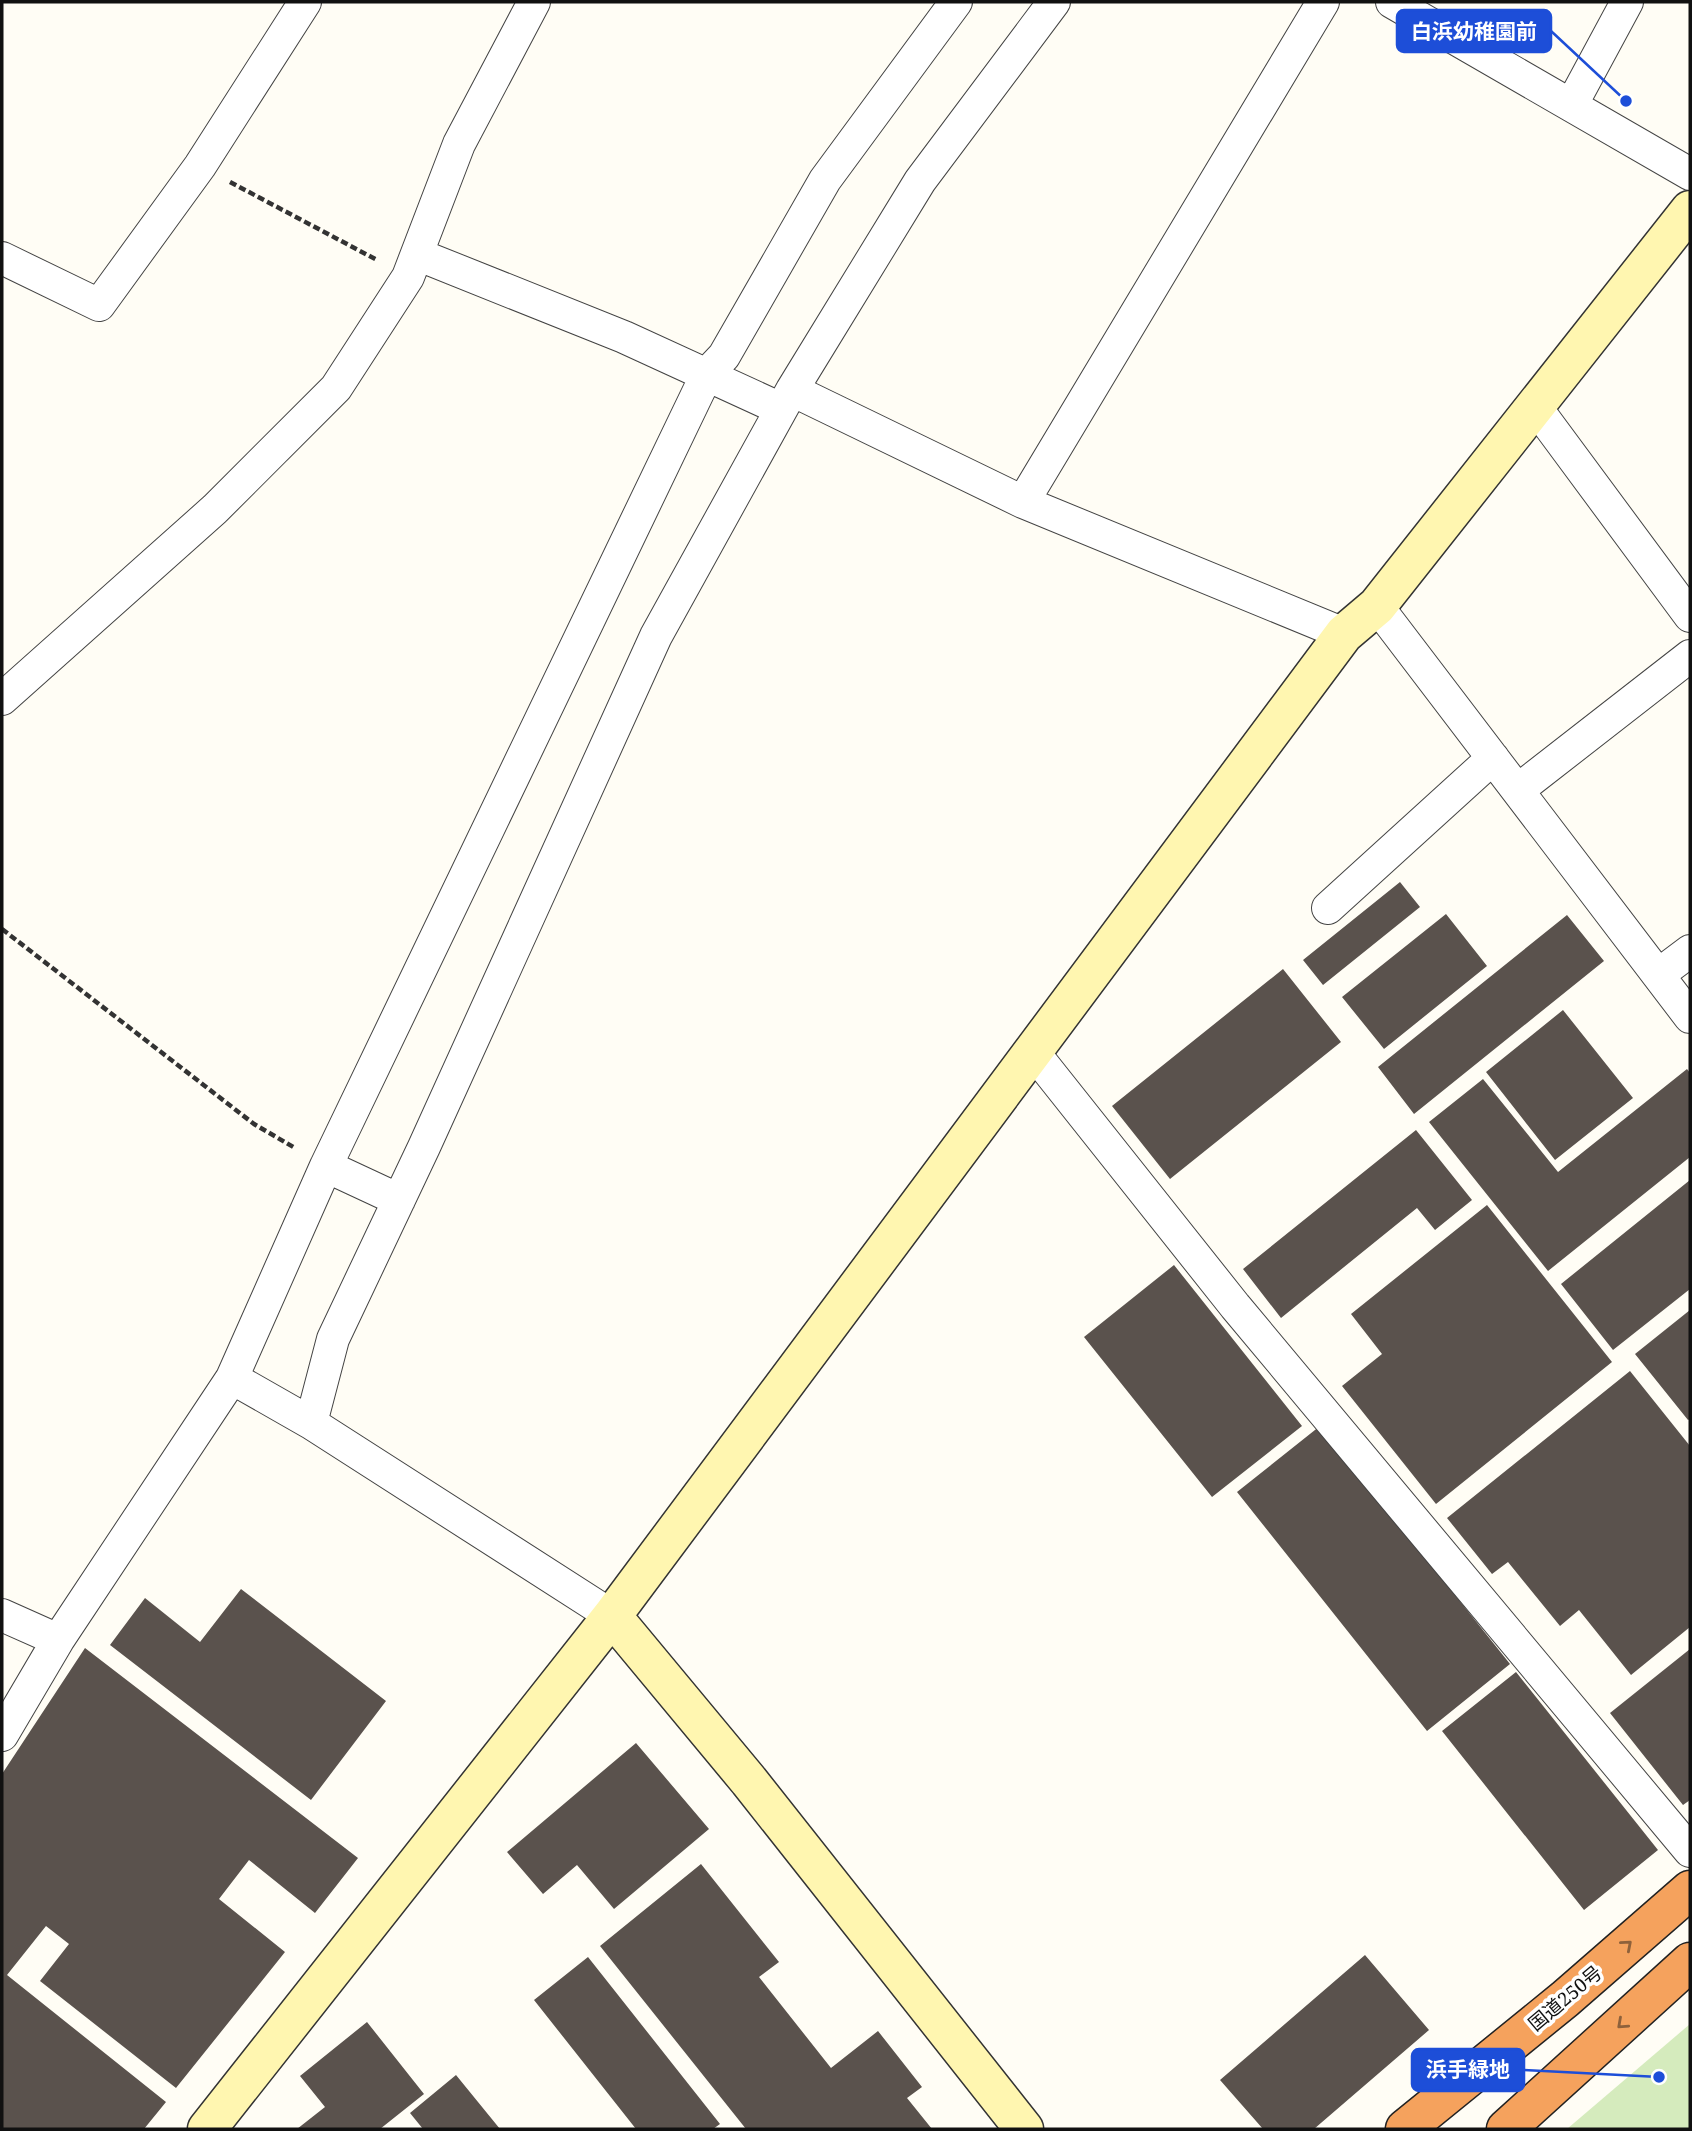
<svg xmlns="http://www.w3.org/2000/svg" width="1692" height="2131" font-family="'Noto Serif','Noto Sans JP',serif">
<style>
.green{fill:#d5ebbd}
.building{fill:#5a524d}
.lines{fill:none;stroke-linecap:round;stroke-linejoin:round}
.street-casing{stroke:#444;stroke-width:34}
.secondary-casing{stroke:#333;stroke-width:41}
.highway-casing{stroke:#222;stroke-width:41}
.path{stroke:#333;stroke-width:4.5;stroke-dasharray:7 3.5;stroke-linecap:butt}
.street{stroke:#fff;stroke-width:32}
.secondary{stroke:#fff6b0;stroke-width:38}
.highway{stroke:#f5a25d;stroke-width:38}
.oneway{stroke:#8e613b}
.labels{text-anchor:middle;stroke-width:7;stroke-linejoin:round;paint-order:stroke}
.street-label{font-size:19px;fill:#111;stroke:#fff}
.leader{fill:none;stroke:#1d4ed8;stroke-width:2.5}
.callout-dot{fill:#1d4ed8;stroke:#fff;stroke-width:2.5}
.callout{fill:#1d4ed8;stroke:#1d4ed8;stroke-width:2.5}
.callout-label{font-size:21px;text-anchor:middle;font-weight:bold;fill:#fff}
</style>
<rect width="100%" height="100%" fill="#fffdf5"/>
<path class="green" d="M1690,2024V2129H1567Z"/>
<path class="building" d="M1400,882L1420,907L1323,985L1303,960Z
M1446,914L1487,966L1384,1049L1342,997Z
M1567,915L1604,961L1414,1114L1378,1067Z
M1283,969L1341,1042L1170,1179L1112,1106Z
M1563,1010L1633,1098L1555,1160L1486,1072Z
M1687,1069L1690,1073V1157L1548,1271L1429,1122L1483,1079L1558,1172Z
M1416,1130L1472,1200L1435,1230L1417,1208L1281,1318L1243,1269Z
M1690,1180V1289L1613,1350L1561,1284Z
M1487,1205L1612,1362L1436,1504L1342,1386L1382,1354L1351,1314Z
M1174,1265L1302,1426L1212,1497L1084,1337Z
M1690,1310V1419L1688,1420L1635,1354Z
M1630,1371L1690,1446V1627L1631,1675L1579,1610L1560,1626L1508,1562L1492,1574L1447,1518Z
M1320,1426L1510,1664L1427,1731L1237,1492Z
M241,1589L386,1701L311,1800L110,1645L145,1598L200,1642Z
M85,1648L358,1858L315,1913L249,1860L219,1899L285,1952L176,2088L40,1981L69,1944L46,1926L7,1975L166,2102L144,2129H2V1774Z
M1690,1649V1800L1683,1805L1610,1713Z
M1516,1672L1658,1850L1584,1910L1442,1731Z
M636,1743L709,1829L614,1909L577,1865L543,1894L507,1852Z
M701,1864L779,1962L759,1977L831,2068L878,2031L922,2087L907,2098L932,2129H746L600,1946Z
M1365,1955L1429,2030L1314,2129H1263L1220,2080Z
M588,1957L720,2124L713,2129H636L534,2000Z
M367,2022L424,2094L380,2129H297L325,2107L300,2076Z
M456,2075L500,2129H423L410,2113Z"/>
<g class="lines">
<g class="street-casing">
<path id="street" d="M1392,2L1690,174
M1572,104L1627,2
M419,255L624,337L781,409
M2,258L99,305L200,166L305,2
M792,390L1023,502L1344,634
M1534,405L1690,616
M1023,502L1323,2
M1377,606L1690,1017
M2,699L215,509L336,388L408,277L459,144L534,2
M1518,790L1690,656
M1328,908L1493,758
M1658,975L1690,951
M1034,1053L1235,1306L1690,1851
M326,1166L399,1200
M232,1378L311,1423L612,1616
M311,1423L333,1339L424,1147L656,636L792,390L920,181L1054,2
M2,1615L58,1640
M2,1735L58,1640L232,1378L326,1166L707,374L724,356L825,180L956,2"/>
</g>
<g class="secondary-casing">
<path id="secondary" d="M612,1616L749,1781L1024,2129
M207,2129L612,1616L1344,634L1377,606L1690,210"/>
</g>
<g class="highway-casing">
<path id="highway" d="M1405,2129L1565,1999L1690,1890
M1506,2129L1690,1962"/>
</g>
<path class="path" d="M230,182L377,260
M2,929L254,1124L295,1148"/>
<use href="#street" class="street"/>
<use href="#secondary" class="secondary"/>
<use href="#highway" class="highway"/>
</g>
<defs><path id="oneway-chevron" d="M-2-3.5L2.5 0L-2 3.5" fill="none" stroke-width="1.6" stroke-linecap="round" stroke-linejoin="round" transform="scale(1.75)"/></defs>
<g class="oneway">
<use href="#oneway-chevron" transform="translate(1627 1945) rotate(-41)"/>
<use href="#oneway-chevron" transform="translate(1622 2024) rotate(138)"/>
</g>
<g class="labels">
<g class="street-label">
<text transform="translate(1565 1998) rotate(-40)" y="7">国道250号</text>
</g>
</g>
<path class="leader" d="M1626 101L1551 31M1659 2077L1524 2070"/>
<g class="callout-dot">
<circle cx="1626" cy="101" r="7"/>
<circle cx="1659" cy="2077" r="7"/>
</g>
<g class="callout">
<rect x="1397" y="10" width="154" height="42" rx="7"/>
<rect x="1412" y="2049" width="112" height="42" rx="7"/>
</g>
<g class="callout-label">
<text x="1474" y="39">白浜幼稚園前</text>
<text x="1468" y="2077">浜手緑地</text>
</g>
<rect width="1692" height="2131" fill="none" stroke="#111111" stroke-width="7"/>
</svg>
